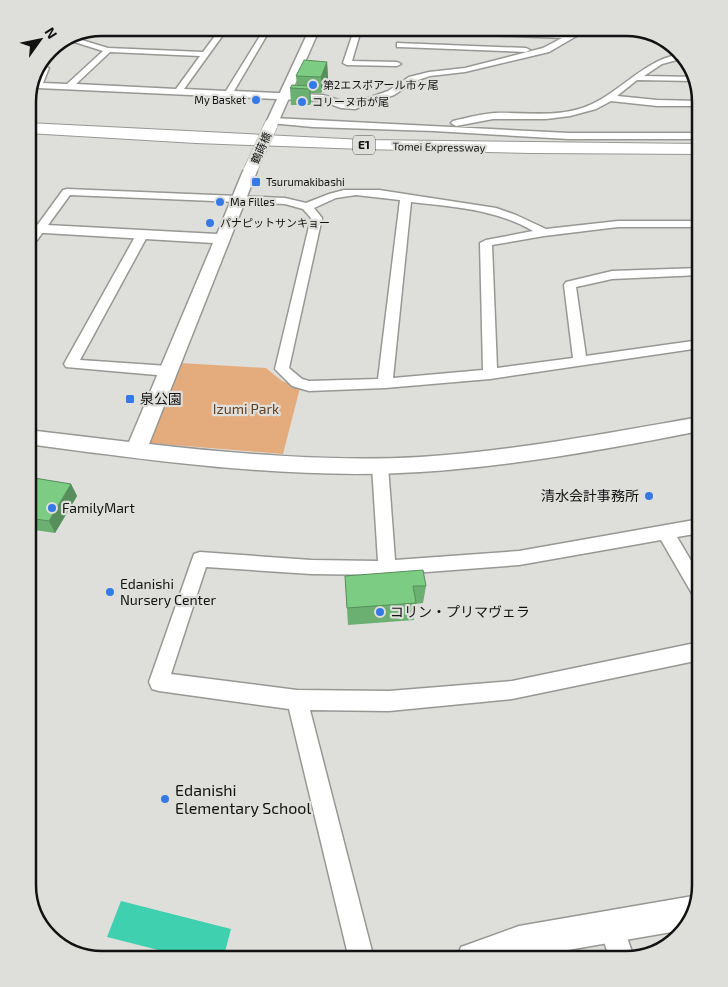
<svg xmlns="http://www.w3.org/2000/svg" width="728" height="987" font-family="'Exo 2','Noto Sans JP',sans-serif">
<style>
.green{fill:#e4ac7d}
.water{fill:#3fd0b0}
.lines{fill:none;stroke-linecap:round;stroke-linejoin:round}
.minor-casing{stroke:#979794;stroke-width:3}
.tertiary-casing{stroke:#979794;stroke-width:3}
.motorway-casing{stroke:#979794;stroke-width:2}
.minor{fill:#fff;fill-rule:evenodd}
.tertiary{fill:#fff;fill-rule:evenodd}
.motorway{fill:#fff;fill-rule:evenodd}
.tertiary-bridge-casing{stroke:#979794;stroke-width:14;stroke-linecap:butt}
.tertiary-bridge{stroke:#fff;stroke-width:13}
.wall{fill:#6baf71}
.shaded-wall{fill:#578f5c}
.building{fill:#7ccc83;stroke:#578f5c}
.poi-dot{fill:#3579e6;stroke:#dededb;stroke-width:2}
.labels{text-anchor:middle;stroke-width:4.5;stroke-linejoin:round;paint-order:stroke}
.far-poi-label{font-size:11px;fill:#111211;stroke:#dededb;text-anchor:start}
.far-street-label{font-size:11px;fill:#111211;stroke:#dededb}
.shield{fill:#dededb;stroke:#4e4f4e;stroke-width:1}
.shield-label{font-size:12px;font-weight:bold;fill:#111211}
.poi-label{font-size:14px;fill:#111211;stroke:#dededb;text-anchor:start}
.park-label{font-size:14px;fill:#603f21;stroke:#dededb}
.near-poi-label{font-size:16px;fill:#111211;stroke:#dededb;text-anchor:start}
.rim{fill:none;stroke:#111211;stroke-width:2.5}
</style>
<rect width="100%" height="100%" fill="#dededb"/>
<path class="green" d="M180,363L266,368L282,381L300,388L283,454L149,443Z"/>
<path class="water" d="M121,901L231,929L223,959H194L107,937Z"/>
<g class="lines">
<g class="minor-casing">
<path id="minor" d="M221,28H228L184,89L226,91L265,28H271L234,91L323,95L351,104L388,91L409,77L429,72L465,68L543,48L562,38L361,30L352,61L397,62L401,64L397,66L347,65L343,63L354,30L352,28L570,34L587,28H599L580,34L549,52L465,72L430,76L415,81L394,95L355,109L341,108L322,101L38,88L34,85L43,65L49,68L43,83L67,84L103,51L68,40L75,38L108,48L203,52ZM110,52L200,56L176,89L76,84Z
M397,43L526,48L530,50L526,52L400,47H397Z
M680,54L684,58L662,64L644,76L694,77L695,81L637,80L617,96L657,100L700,101V106H657L611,101L596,109L570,116L546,119H493L456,126L451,123L453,121C466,118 480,114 495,113C523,112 552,117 579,109C617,98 640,61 680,54Z
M273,118L569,133H700V139H569L434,131L313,127L270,123V119Z
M67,189L285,198L306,203L329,194L344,190H379L496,208L516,215L546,229L618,221H700V227H618L544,236L492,245L497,368L573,358L564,285L566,282L612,271L700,268V275L612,279L576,287L586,356L700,340V348L490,379L385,388L309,391L292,386L275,369L311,218L303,209L285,204L70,195L32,247L28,248V238L63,190ZM356,195L400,200L378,379L309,381L302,379L289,368L322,218L314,208L336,198ZM411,202C453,207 496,209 533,231L486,240L480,243L483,370L393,378Z
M142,232L148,235L80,360L168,366L173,368L175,371L173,374L168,376L66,367L64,364L136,235Z
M380,460L386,462L388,466L395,560L519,551L700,519V533L677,537L700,576V600L694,597L661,540L519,565L387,575L311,574L206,567L171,674L297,690L389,691L512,681L700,642V660L512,699L389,711L310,710L374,959H349L289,709L159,691L152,689L149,682L194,554L200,552L311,560L378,561L372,466L374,462Z
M610,913L619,916L634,957L610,959L598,925L601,916Z"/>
</g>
<g class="tertiary-casing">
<path id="tertiary" d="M310,28H320L277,125L275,128H267L265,125Z
M250,167L257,171L149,444C238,454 330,462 420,457C514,451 607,433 700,417V431C608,449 514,466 420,472C292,480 154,461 28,444V430L129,442L213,243L28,232V224L217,234L243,171Z
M693,896L697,898L691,922L683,930L516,959H456L461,947L519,926Z"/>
</g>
<g class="motorway-casing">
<path id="motorway" d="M28,123L364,140L700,144V154L532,153L364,149L196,143L28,133Z"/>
</g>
<use href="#minor" class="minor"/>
<use href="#tertiary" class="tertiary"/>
<use href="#motorway" class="motorway"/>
<g class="tertiary-bridge-casing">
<path id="tertiary-bridge" d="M250,171L271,125"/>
</g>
<use href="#tertiary-bridge" class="tertiary-bridge"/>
</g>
<path class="wall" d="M327,62L328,78L321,93H310L311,102L310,105H291L290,88L297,85L296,76Z
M28,477L71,484L77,496L55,533L28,529Z
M345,576L426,586L423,603L415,604L414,620L348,625Z"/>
<path class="shaded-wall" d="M327,62L328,78L321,93V77Z
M310,86L311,102L310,105L309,89Z
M31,445L37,457L28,473V450Z
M71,484L77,496L55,533L49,521Z"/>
<path class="building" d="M304,60L327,62L321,77L296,76Z
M292,85L310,86L309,89L290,88Z
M28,477L71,484L49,521L28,518Z
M423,570L426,586H413L416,603L347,608L345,576Z"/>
<g class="poi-dot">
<circle cx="313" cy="85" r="5"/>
<circle cx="256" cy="100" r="5"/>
<circle cx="302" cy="102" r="5"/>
<rect x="251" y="177" width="10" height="10" rx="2.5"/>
<circle cx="220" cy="202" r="5"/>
<circle cx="210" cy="223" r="5"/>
<rect x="125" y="394" width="10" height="10" rx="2.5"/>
<circle cx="649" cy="496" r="5"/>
<circle cx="52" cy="508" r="5"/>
<circle cx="110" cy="592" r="5"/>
<circle cx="380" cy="612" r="5"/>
<circle cx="165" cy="799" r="5"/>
</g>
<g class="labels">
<g class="far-poi-label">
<text x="323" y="89">第2エスポアール市ヶ尾</text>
<text x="246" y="104" text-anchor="end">My Basket</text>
<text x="312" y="106">コリーヌ市が尾</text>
<text x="266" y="186">Tsurumakibashi</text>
<text x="230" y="206">Ma Filles</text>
<text x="220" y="227">パナピットサンキョー</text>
</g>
<g class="far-street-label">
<text transform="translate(439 147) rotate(1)" y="4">Tomei Expressway</text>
<text transform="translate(261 148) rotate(-66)" y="4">鶴蒔橋</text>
</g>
<rect class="shield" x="353" y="135.5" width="22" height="19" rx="4"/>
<g class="shield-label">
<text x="364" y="149">E1</text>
</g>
<g class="poi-label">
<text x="140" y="404">泉公園</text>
<text x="639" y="501" text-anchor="end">清水会計事務所</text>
<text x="62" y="513">FamilyMart</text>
<text x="120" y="589">Edanishi<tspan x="120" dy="16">Nursery Center</tspan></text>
<text x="390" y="617">コリン・プリマヴェラ</text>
</g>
<g class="park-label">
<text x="246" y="414">Izumi Park</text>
</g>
<g class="near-poi-label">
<text x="175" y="796">Edanishi<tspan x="175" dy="18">Elementary School</tspan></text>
</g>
</g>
<path d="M0 0H728V987H0ZM102 36H626A66 66 0 0 1 692 102V885A66 66 0 0 1 626 951H102A66 66 0 0 1 36 885V102A66 66 0 0 1 102 36Z" fill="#dededb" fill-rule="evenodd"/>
<path class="rim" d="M102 36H626A66 66 0 0 1 692 102V885A66 66 0 0 1 626 951H102A66 66 0 0 1 36 885V102A66 66 0 0 1 102 36Z"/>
<g transform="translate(40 40) rotate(57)" stroke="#dededb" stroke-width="4" paint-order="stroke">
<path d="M0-4L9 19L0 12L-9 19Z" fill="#111211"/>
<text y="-8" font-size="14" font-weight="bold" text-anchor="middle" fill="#111211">N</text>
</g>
</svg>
